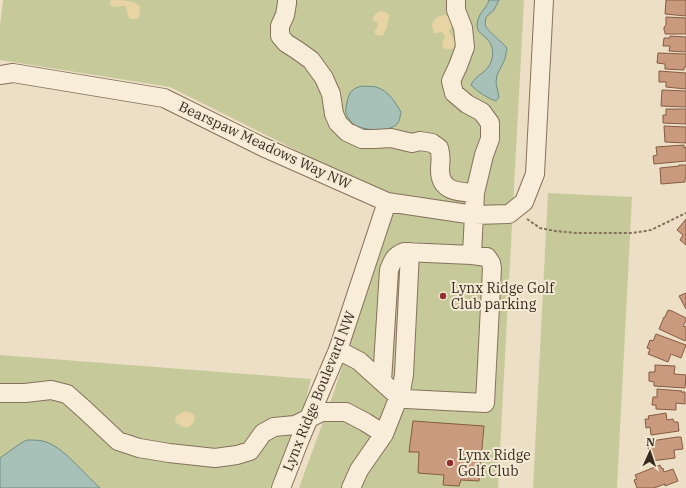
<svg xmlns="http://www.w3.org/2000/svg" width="686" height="488" font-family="'IBM Plex Serif',serif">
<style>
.green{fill:#c6ca9a}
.sand{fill:#e7d3a4}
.water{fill:#a7c0b8;stroke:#6e8e85}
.building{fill:#c99a7d;stroke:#855b43}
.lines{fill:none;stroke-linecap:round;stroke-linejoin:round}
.minor-casing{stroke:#86715c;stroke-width:20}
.path{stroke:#86715c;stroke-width:2;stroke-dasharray:3 2;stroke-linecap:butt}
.minor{stroke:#f7edd8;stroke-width:18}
.poi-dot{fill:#932f33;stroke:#f4ead4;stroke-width:1.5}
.labels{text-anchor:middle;stroke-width:4;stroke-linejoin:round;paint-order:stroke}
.street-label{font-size:14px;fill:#372a1f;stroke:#f4ead4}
.poi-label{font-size:14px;fill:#372a1f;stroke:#f4ead4;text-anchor:start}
</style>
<rect width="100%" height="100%" fill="#ecdfc5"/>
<path class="green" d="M3,0H524L498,488H299L336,386L396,196L370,187L170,87L0,60V25Z
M548,193L632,197L617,488H533Z
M0,355L311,379L299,426L270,488H0Z"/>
<path class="sand" d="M111,0C121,0 132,0 140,6L139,16L137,19H130C122,8 134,4 113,7L110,4Z
M379,11L386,12L389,15C389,21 386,32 382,36L377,35L374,32L378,25L377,22L373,21V17Z
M445,15C455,18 455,24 449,31C452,39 458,40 453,49H447L443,48L442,44L445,36L442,32L437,33H434C429,22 435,16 445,15Z
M186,411L193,414L195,418C192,430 182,430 175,421L176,416L181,413Z"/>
<path class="water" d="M489,0H499L494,10L486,17L485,25C490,34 500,40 507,48L505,59L497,75L496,83L499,97L496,101C487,98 478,92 471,85C475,75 487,73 491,62C494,54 493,45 487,39C483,34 477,33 477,25C478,12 486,10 489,0Z
M363,86C368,87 373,86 376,87C389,91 395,102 401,112C400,116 400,121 397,124C389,133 359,131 351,122C350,120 347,116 346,114C345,109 347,103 348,98C350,90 356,87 363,86Z
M27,440C32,440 38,440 43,441C63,446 84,474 100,488H0V458L21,443Z"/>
<path class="building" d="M666,0H686V16L665,14Z
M666,17L686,18V34H665V32L664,30V27L666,25Z
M670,36L686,37V52L669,51L670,46H663L664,38H670Z
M658,53L686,54V67H684V70L665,69V64L657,63Z
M659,71L686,73V89L666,87V82H659Z
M662,90L686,91V107L661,106Z
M666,109H686V124L663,123V115H666Z
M664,126L686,127V143L665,142Z
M684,145V148L686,147V161L654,164L653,156L657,155L656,147Z
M679,165H686V178H685V182L661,184L660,168L679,166Z
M686,219V245L680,240L683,235L677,230Z
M686,293V309L679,296Z
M668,310L672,311L686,318V321L683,326L686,327V339L685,341L659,329L664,317H665Z
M656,334L686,345L681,358L671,354L668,362L648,354L650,349L647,348L650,340L653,341Z
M655,365L675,366L674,374L686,375L685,388L654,386V382L649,381V372H655Z
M657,389L682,391L681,392H685V404L676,403V410L656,409V405H652L653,397H657Z
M666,413L667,420L673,419L674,422H678L679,431L651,435L650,427L646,428L645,419H649L648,416Z
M413,421L484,426L479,481L461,480L459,486L443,485L444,475L418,473L419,452H409Z
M677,437H681L683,449L674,450L675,458L651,461L648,447L652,446L651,441Z
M660,465L662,469L663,468L664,472L673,469L678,481L665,486V484L654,488H637L634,480L637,479L635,475Z"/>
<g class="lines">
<g class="minor-casing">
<path id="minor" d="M287,0V3L285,15L280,26V36L286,43L297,50L311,60L324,78L331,94L334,114L338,123L347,132L362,139H375L391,138L412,143L420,141L432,143L439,148C442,158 440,161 440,170C440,192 459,192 475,193
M456,0V10L463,28L465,47L458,66L451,81L454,93L467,104L482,112L490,123V139L484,155L475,193L472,255
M0,75L13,73L164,98L263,147L387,202L474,215L509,214L524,202L535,174L544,0
M338,350L359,361L399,397L406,399L485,403L492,268L491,263L487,257L472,255L404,252C394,256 393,260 389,270L382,381
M0,393H25L51,390L67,394L85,410L118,441L139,448L169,453L215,458L237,455L250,451L263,433L274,427L295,425L322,412H346L365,422L384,434
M281,488L300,439L338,350L387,202
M351,488L359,470L384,434L401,391L404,375L410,252"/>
</g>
<path class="path" d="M527,219L540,228L555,231L576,233H632L651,230L686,213"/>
<use href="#minor" class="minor"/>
</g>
<g class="poi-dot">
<circle cx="443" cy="296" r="4"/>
<circle cx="450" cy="463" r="4"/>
</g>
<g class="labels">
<g class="street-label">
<text transform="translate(265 145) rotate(25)" y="5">Bearspaw Meadows Way NW</text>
<text transform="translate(319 391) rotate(-68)" y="5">Lynx Ridge Boulevard NW</text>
</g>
<g class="poi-label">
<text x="451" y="293">Lynx Ridge Golf<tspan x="451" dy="16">Club parking</tspan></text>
<text x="458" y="460">Lynx Ridge<tspan x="458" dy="16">Golf Club</tspan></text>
</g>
</g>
<g transform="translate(650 452) rotate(3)" stroke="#f4ead4" stroke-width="3" paint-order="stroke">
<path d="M0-3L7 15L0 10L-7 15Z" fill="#372a1f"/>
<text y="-6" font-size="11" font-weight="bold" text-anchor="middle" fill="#372a1f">N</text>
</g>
</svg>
